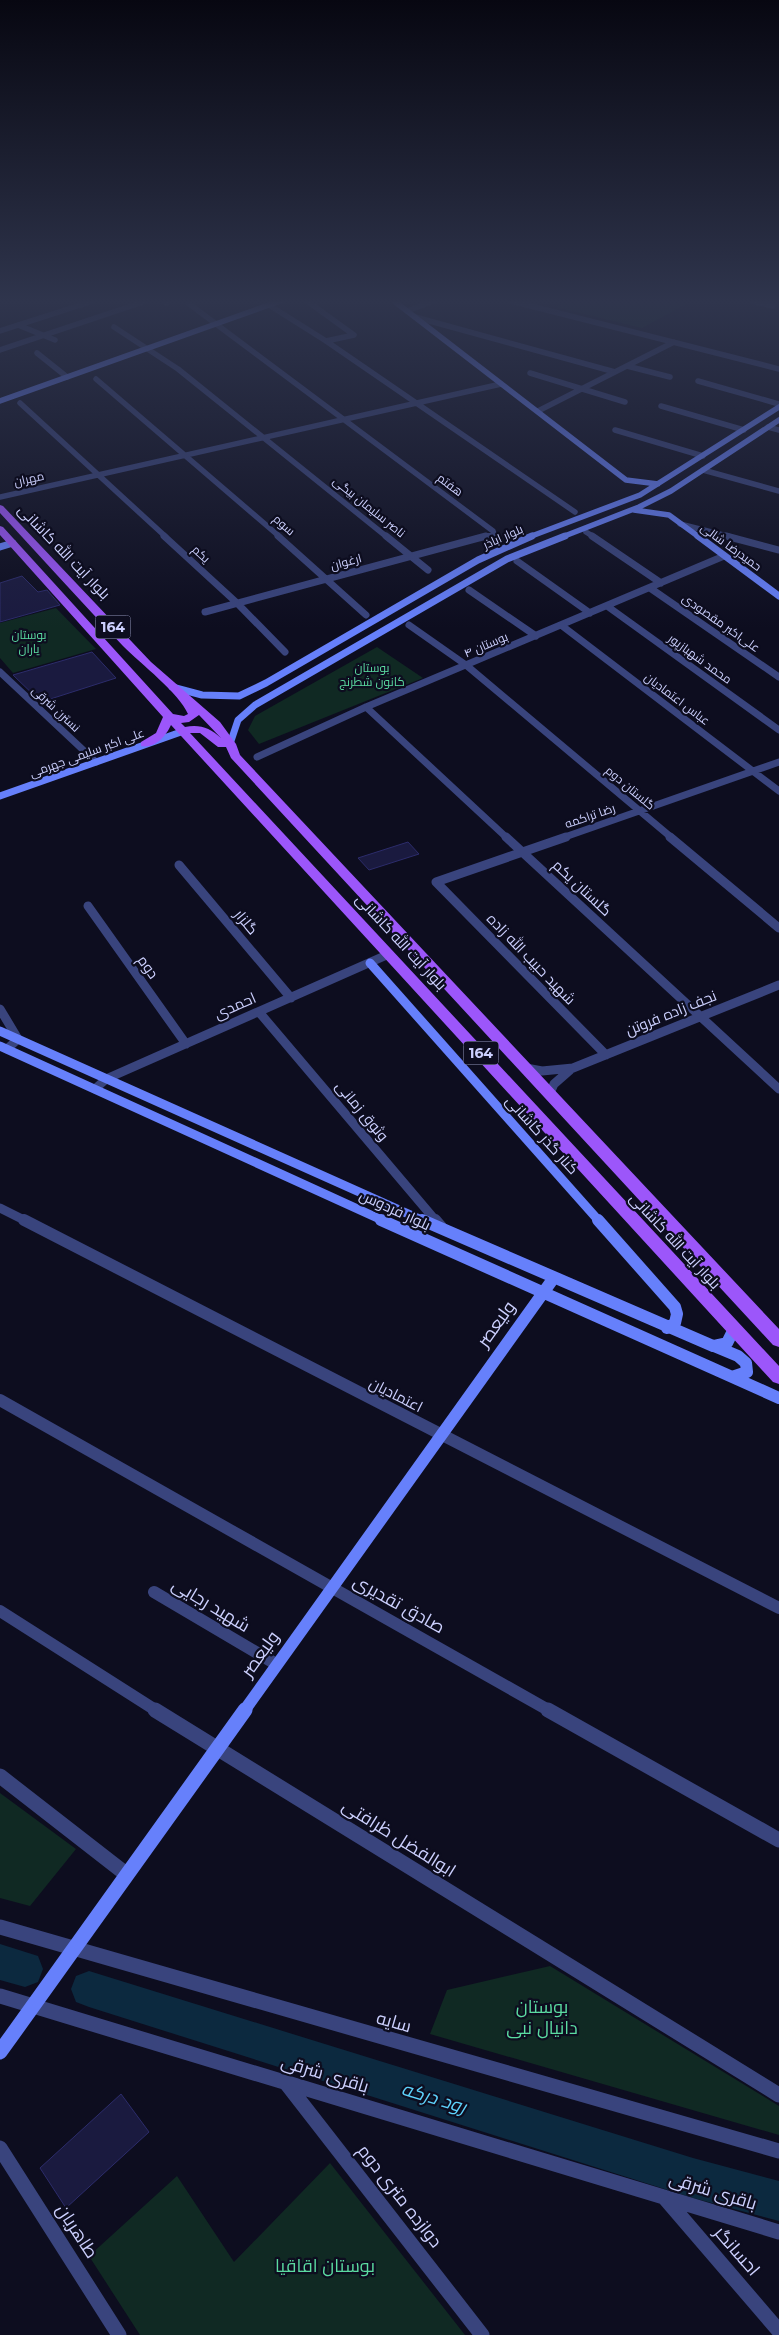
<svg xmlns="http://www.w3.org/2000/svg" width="779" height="2335" font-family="Montserrat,Cairo,sans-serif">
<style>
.green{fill:#102923}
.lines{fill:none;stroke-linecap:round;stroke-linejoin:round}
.river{fill:#0c293f;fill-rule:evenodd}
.building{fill:#1a1a3f;stroke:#2c2c6b}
.street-far4{stroke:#39447d;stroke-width:5.5}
.street-far3{stroke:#39447d;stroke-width:7}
.street-far2{stroke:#39447d;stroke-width:9}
.street-far1{stroke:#39447d;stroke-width:12}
.street{stroke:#39447d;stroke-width:15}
.secondary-far4{stroke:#6680fb;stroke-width:5.5}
.secondary-far3{stroke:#6680fb;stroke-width:7}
.secondary-far2{stroke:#6680fb;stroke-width:9}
.secondary-far1{stroke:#6680fb;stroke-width:12}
.secondary{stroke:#6680fb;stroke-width:15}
.primary{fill:#9c56fa;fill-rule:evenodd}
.labels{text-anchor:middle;stroke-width:4.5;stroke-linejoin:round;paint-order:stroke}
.far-street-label{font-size:12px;fill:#ccd0fe;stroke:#0d0d1f}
.far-park-label{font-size:12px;fill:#5bdba1;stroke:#0d0d1f}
.shield{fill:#0d0d1f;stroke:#9396bb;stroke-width:1}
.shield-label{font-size:14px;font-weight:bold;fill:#ccd0fe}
.street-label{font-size:15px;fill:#ccd0fe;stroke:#0d0d1f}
.near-street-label{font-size:18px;fill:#ccd0fe;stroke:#0d0d1f}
.near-park-label{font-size:18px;fill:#5bdba1;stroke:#0d0d1f}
.near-water-label{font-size:19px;font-style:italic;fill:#5dd2fb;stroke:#0d0d1f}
</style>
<rect width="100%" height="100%" fill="#0d0d1f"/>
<path class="green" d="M567,301H692L642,328L555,307Z
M56,608L96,649L13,673L0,658V623Z
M377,647L423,678L259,744L248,730L255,716Z
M0,1793L76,1849L30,1906L0,1898Z
M550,1966L779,2106V2135L430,2034L447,1990Z
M330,2163L465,2335H140L89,2256L177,2176L234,2262Z"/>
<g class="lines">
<path class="river" d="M0,1944L38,1956L43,1969L38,1982L25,1987L0,1980Z
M89,1971L693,2158L779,2181V2221L693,2198L89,2007L76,2002L71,1989L76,1976Z"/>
</g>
<path class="building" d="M22,576L38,592L47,590L60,605L0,622V583Z
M92,652L116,678L41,702L13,675Z
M408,842L419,854L369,870L358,858Z
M121,2094L149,2132L66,2208L40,2168Z"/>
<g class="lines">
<path class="street-far4" d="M163,301L167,303
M307,301L354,335L326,341
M511,301L779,369
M752,301L773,306
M188,303L493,531L494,534L482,537
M269,305L326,341L575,512
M407,311L433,301
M415,317L615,372
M18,325L55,340
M114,327L178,369L387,537
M0,331L93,301
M0,350L146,301
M37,353L67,377
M627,366L670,377
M530,373L625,402
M96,379L280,537
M698,381L779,404
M20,403L166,537
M661,406L744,430
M538,411L674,342
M768,427L779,430
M615,430L703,456
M703,470L779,491
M0,497L501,384
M680,524L731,537
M586,532L594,537"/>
<path class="street-far3" d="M164,536L237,603L285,652
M278,536L366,615
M386,536L428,570
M592,536L661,583
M726,536L779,550
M517,561L590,613
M650,588L779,677
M469,590L536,636
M607,606L779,730
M205,612L486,536
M409,625L466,665L672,838
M561,625L779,791
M0,672L96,762
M366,707L507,838
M257,757L366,707L724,556
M562,838L779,762"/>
<path class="street-far2" d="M506,837L779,1089
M566,837L436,882L606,1055
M670,837L779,928
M179,865L291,998
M88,906L186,1044
M0,1009L18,1039L7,1049
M259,1012L436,1221
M526,1068L542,1071L573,1068L779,985
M95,1089L106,1079L389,954
M550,1093L554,1084L570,1070
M0,1208L26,1221"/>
<path class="street-far1" d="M24,1220L779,1608
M435,1220L441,1227
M0,1400L550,1711
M154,1592L276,1664
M0,1611L157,1711"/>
<path class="street" d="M155,1710L779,2095
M548,1710L779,1840
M0,1776L126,1874
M0,1927L779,2151
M0,1996L779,2232
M286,2083L482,2335
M0,2148L119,2335
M664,2197L779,2331"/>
<path class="secondary-far4" d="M394,301L626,480L658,484
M0,401L280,301
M634,510L669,515L699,537
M529,537L640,495L779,407
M562,537L639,507L671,491L779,420"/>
<path class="secondary-far3" d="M698,536L779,596
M0,547L13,543
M172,687L202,695L239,696L266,683L478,560L532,536
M231,741L238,720L255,705L507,559L565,536
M0,796L181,732"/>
<path class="secondary-far2" d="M370,963L599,1221
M0,1031L424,1221
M0,1046L384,1221"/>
<path class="secondary-far1" d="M381,1220L779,1398
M422,1220L713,1346L727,1343L734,1329
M598,1220L675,1307L677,1314L675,1323L667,1328
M714,1346L738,1356L746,1363L747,1372L732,1377
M244,1711L553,1279"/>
<path class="secondary" d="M0,2052L245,1710"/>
<path class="primary" d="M0,505L3,506L151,662L220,722L236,744L240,755L779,1329V1347L773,1345L231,758L226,747H218L200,733H190L779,1366V1384L773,1382L171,725C166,736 155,749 141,746V742L156,733L163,717L0,535V526L3,527L173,714L184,716L188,714C179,693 141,664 123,646C81,602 41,557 0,513ZM199,715L221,738C210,728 200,724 185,727L181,723L189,722Z"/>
</g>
<linearGradient id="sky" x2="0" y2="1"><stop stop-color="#070711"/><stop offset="0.48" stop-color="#2f354d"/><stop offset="1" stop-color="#2f354d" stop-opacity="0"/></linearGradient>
<rect width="779" height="628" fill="url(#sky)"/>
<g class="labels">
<g class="far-street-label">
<text transform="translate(29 479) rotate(-13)" y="4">مهران</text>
<text transform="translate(450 485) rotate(37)" y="4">هفتم</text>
<text transform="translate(369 507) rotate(39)" y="4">ناصر سلیمان بیگی</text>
<text transform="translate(284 525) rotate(41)" y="4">سوم</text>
<text transform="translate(503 537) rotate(-24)" y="4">بلوار اباذر</text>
<text transform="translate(731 547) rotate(36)" y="4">حمیدرضا شالی</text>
<text transform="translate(201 554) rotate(43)" y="4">یکم</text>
<text transform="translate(346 562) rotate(-15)" y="4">ارغوان</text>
<text transform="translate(721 623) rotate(35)" y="4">علی‌اکبر مقصودی</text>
<text transform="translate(486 645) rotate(-23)" y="4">بوستان ۴</text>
<text transform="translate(700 659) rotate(36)" y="4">محمد شهبازپور</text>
<text transform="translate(677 699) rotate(37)" y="4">عباس اعتمادیان</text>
<text transform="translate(56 709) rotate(43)" y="4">نسترن شرقی</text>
<text transform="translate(87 753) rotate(-20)" y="4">علی اکبر سلیمی جهرمی</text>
<text transform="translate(630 788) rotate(40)" y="4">گلستان دوم</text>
<text transform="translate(590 816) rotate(-19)" y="4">رضا تراکمه</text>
</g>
<g class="far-park-label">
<text x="29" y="639">بوستان<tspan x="29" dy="14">یاران</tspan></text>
<text x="372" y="672">بوستان<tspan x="372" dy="14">کانون شطرنج</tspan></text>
</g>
<g class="shield">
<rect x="95.5" y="615.5" width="35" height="23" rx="4"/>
<rect x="463.5" y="1041.5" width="35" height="23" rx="4"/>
</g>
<g class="shield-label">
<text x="113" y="632">164</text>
<text x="481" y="1058">164</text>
</g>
<g class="street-label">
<text transform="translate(64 552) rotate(46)" y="5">بلوار آیت الله کاشانی</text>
<text transform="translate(582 888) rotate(43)" y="5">گلستان یکم</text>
<text transform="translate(246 922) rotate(50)" y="5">گلزار</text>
<text transform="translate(401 942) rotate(47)" y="5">بلوار آیت الله کاشانی</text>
<text transform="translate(531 959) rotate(46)" y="5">شهید حبیب الله زاده</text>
<text transform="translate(148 967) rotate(55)" y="5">دوم</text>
<text transform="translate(235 1006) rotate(-24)" y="5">احمدی</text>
<text transform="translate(671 1013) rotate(-22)" y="5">نجف زاده فروتن</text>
<text transform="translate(362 1111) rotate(50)" y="5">وثوق زمانی</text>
<text transform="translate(542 1135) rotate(48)" y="5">کنار گذر کاشانی</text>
<text transform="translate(395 1210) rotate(25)" y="5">بلوار فردوس</text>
<text transform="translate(675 1241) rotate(47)" y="5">بلوار آیت الله کاشانی</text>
<text transform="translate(396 1395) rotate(27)" y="5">اعتمادیان</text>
</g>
<g class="near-street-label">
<text transform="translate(496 1324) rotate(-54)" y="6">ولیعصر</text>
<text transform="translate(399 1604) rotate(29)" y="6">صادق تقدیری</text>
<text transform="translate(211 1605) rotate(31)" y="6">شهید رجایی</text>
<text transform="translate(260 1654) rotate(-54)" y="6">ولیعصر</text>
<text transform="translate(399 1838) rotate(32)" y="6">ابوالفضل ظرافتی</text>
<text transform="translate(394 2022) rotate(16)" y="6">سایه</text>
<text transform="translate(325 2074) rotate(17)" y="6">باقری شرقی</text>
<text transform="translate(713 2191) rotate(17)" y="6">باقری شرقی</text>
<text transform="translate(400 2196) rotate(52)" y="6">دوازده متری دوم</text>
<text transform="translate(77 2231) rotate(57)" y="6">طاهریان</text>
<text transform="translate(737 2251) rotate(49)" y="6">احسانگر</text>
</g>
<g class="near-park-label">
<text x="542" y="2013">بوستان<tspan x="542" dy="21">دانیال نبی</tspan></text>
<text x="325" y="2272">بوستان اقاقیا</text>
</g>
<g class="near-water-label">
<text transform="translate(434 2097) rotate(17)" y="7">رود درکه</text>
</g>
</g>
</svg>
